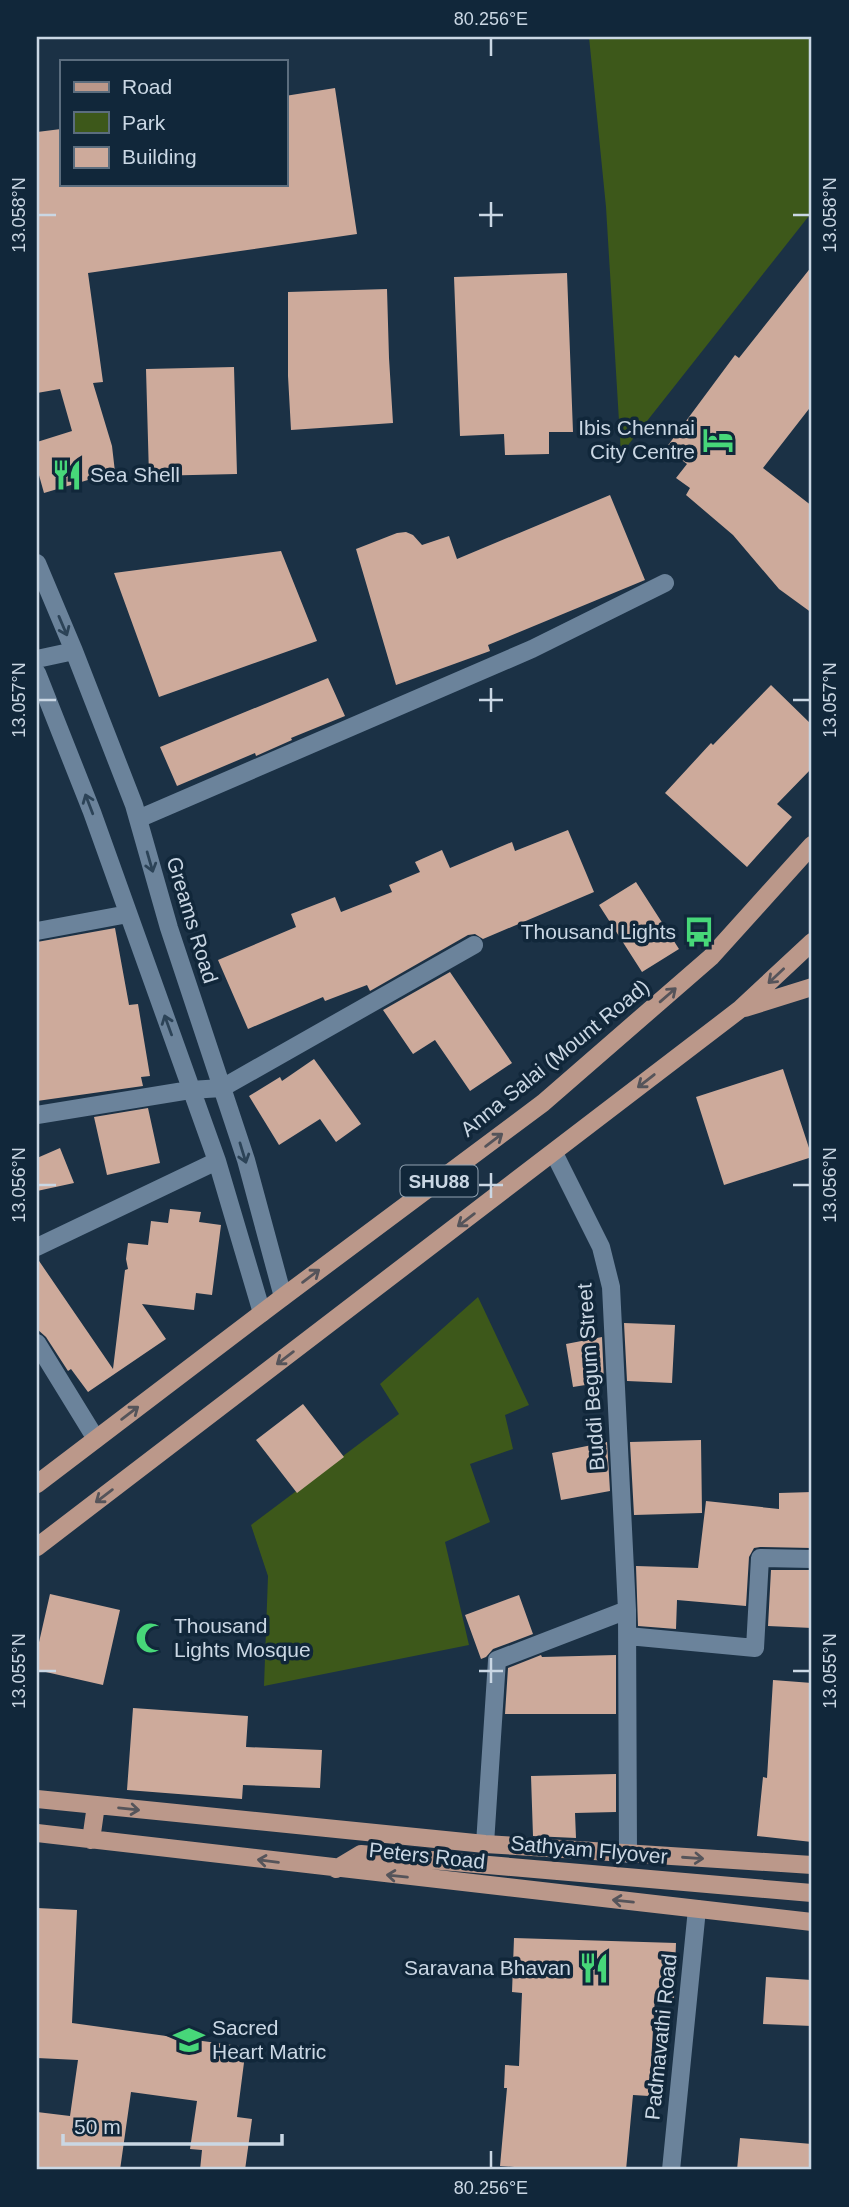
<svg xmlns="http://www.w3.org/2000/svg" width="849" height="2207" font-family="Arial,sans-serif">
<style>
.green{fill:#3d581a}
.building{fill:#cdaa9b}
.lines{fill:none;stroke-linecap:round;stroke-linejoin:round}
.minor{stroke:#6b839b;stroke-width:18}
.major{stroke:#bb988a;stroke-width:18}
.oneway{stroke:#2c4357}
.oneway2{stroke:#55545a}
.ticks{fill:none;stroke:#cad7e4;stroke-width:2.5}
.labels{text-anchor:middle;stroke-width:7;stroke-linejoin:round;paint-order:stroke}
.shield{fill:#11273a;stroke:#92a2b1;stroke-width:2}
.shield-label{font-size:19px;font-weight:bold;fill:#cad7e4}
.poi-label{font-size:21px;fill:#cad7e4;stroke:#11273a;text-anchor:end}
.street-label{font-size:21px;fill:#cad7e4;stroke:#11273a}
.neatline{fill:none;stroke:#cad7e4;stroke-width:2.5}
.ticks-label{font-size:18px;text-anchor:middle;fill:#cad7e4}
</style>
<rect width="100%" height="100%" fill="#1b3145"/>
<path class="green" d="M589,37H812V212L621,454L606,207Z
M478,1297L529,1405L505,1415L513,1449L470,1464L490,1522L445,1542L469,1645L264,1686L268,1576L251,1525L399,1414L380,1384Z"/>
<path class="building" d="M335,88L357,234L88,273L103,382L93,383L112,446L115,472L44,493L37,468V442L72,431L60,389L37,393V132L61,129V184H285V96Z
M812,266V405L763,468L812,506V613L779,589L733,535L686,495L690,488L676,478L687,464L666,448L735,355L739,358Z
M567,273L573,432H549V454L505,455L504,434L460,436L454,277Z
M387,289L389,358L393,423L291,430L288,376V292Z
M234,367L237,474L149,476L146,369Z
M610,495L645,580L488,645L490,651L396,685L356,549L397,533L406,532L413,535L422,545L449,536L457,559Z
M281,551L317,641L159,697L114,573Z
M328,678L345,716L291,738L292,740L256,756L255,753L177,786L160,747Z
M771,685L812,725V768L777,804L792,817L747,867L665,793L711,743L713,745Z
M568,830L594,892L483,939L475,934L468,935L370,991L367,985L325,1001L323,997L248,1029L218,960L296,927L291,914L335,897L341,912L392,892L389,885L420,872L415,862L442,850L450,868L512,842L515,851Z
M636,882L679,949L642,972L599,905Z
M115,928L129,1005L138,1004L150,1076L141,1077L143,1086L37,1101V942Z
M450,972L512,1063L470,1091L435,1040L413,1054L383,1010Z
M314,1059L361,1124L336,1142L320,1119L279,1145L249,1096L280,1077L282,1081Z
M783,1069L812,1157L724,1185L696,1097Z
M148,1108L160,1163L107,1175L94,1117Z
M60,1148L74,1183L37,1191V1158Z
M170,1209L201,1212L199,1222L221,1225L212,1295L196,1293L194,1310L142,1304L166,1339L88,1392L71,1369L68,1371L46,1337L37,1329V1258L113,1369L125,1270L128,1269L126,1259L128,1243L148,1245L151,1221L168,1223Z
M624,1323L675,1325L672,1383L627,1381Z
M602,1337L604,1382L573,1387L566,1344Z
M303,1404L344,1457L297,1493L256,1440Z
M701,1440L702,1513L634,1515L630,1442Z
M607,1442L610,1491L561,1500L552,1453Z
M812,1492V1548L760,1547L754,1548L749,1557L746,1606L677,1600L676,1629L638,1626L636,1566L698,1568L706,1501L779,1509V1493Z
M771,1570H812V1628L768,1626Z
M50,1594L120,1610L103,1685L37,1670V1651Z
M519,1595L533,1634L493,1649L486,1657L481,1659L465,1615Z
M541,1655L542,1657L616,1655V1714H505L508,1668Z
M773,1680L812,1683V1842L757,1836L763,1777L767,1778Z
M133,1708L248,1716L246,1747L322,1750L320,1788L243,1785L242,1799L127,1790Z
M616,1774V1812L575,1813L576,1838L533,1836L531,1776Z
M37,1908L77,1910L72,2023L246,2047L237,2117L252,2119L245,2170H200L202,2150L190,2149L197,2101L131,2092L120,2170H37V2112L70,2116L78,2060L37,2058Z
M514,1938L676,1943L674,1998L655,1997L649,2096L633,2095L626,2170H553L500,2166L507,2088H504L505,2065L519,2066L522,1993L512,1992Z
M766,1977L812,1980V2026L763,2024Z
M740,2138L812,2144V2170H737Z"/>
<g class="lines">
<path class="minor" d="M37,563L74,651L134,805L169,928L246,1160L283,1297
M37,659L74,651
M37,673L92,812L217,1161L262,1313
M138,819L532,649L665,583
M37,931L128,914
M37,1115L190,1090L222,1088L474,945
M554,1153L601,1247L611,1287L627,1610L628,1854
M37,1247L217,1161
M37,1343L96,1439
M628,1636L755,1648L760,1558L812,1559
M485,1844L497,1660L627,1610
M671,2170L697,1909"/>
<path class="major" d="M745,1008L812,987
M37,1484L283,1297L543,1103L711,957L812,845
M37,1547L739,1010L812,942
M37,1799L485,1844L812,1865
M37,1833L812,1922
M91,1840L96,1805
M336,1869L361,1854L812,1893"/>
</g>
<defs><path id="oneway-shaft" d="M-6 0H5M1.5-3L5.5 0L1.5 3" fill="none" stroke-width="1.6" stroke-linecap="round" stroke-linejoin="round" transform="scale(1.75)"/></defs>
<g class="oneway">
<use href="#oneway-shaft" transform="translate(63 626) rotate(67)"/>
<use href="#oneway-shaft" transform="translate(89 804) rotate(-111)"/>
<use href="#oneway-shaft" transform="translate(150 862) rotate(74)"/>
<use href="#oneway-shaft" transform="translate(168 1025) rotate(-110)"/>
<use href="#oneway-shaft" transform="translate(243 1153) rotate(73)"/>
</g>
<g class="oneway2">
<use href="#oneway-shaft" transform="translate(776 976) rotate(137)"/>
<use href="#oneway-shaft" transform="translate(668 995) rotate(-41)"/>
<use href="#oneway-shaft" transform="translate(646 1081) rotate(142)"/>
<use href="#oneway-shaft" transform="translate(494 1140) rotate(-37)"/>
<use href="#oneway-shaft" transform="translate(466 1220) rotate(143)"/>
<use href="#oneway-shaft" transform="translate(311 1276) rotate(-37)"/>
<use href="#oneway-shaft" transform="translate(285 1358) rotate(143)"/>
<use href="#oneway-shaft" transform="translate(130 1413) rotate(-37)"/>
<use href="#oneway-shaft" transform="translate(104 1496) rotate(143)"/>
<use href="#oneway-shaft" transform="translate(129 1809) rotate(6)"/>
<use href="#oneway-shaft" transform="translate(693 1858) rotate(4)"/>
<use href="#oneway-shaft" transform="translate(268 1861) rotate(-173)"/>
<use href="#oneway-shaft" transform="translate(397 1876) rotate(-174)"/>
<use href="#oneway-shaft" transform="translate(623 1901) rotate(-174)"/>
</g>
<path class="ticks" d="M491,38V56M491,202V227M38,215H56M479,215H503M793,215H810M491,688V712M38,700H56M479,700H503M793,700H810M491,1173V1198M38,1185H56M479,1185H503M793,1185H810M491,1658V1683M38,1671H56M479,1671H503M793,1671H810M491,2151V2168"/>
<defs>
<g id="hotel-bare" transform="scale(2.415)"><path d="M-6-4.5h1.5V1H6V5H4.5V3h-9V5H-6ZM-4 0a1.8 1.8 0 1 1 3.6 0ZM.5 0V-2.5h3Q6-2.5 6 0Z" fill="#47d779" stroke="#11273a" stroke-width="2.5" paint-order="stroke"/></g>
<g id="restaurant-bare" transform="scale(2.415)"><path d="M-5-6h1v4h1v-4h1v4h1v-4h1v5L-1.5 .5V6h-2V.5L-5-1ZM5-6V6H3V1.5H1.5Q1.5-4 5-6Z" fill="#47d779" stroke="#11273a" stroke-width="2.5" paint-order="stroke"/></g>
<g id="bus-bare" transform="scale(2.415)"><path d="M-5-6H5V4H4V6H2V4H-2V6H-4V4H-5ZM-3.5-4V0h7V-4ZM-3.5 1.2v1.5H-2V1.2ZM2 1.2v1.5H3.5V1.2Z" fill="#47d779" stroke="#11273a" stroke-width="2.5" paint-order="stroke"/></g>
<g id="mosque-bare" transform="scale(2.415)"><path d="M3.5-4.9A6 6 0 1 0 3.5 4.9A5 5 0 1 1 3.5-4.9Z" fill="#47d779" stroke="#11273a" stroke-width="2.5" paint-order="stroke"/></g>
<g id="school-bare" transform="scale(2.415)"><path d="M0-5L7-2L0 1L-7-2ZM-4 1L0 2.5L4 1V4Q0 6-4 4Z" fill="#47d779" stroke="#11273a" stroke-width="2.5" paint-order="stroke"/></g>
</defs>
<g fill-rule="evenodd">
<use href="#hotel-bare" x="718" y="440"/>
<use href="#restaurant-bare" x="67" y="475"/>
<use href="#bus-bare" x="699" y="932"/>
<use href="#mosque-bare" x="151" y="1638"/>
<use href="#restaurant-bare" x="594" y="1968"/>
<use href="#school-bare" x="189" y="2040"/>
</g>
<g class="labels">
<rect class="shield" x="400.5" y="1165.5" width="77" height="31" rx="5"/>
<g class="shield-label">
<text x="439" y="1188">SHU88</text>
</g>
<g class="poi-label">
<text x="695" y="435">Ibis Chennai<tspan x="695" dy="24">City Centre</tspan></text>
<text x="90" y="482" text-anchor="start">Sea Shell</text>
<text x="676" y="939">Thousand Lights</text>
<text x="174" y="1633" text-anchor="start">Thousand<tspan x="174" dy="24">Lights Mosque</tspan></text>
<text x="571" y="1975">Saravana Bhavan</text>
<text x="212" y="2035" text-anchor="start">Sacred<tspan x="212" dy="24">Heart Matric</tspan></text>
</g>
<g class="street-label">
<text transform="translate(192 920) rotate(73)" y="7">Greams Road</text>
<text transform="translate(555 1058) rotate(-39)" y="7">Anna Salai (Mount Road)</text>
<text transform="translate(591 1377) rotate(-94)" y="7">Buddi Begum Street</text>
<text transform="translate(589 1850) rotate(5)" y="7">Sathyam Flyover</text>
<text transform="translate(427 1856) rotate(6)" y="7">Peters Road</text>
<text transform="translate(661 2037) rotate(-84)" y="7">Padmavathi Road</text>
</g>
</g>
<rect width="849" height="2207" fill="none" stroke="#11273a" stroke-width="77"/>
<rect x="60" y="60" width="228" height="126" fill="#11273a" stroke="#5b6d7e" stroke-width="2"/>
<rect x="74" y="82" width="35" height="10" fill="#bb988a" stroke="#5b6d7e" stroke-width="2"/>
<text x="122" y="94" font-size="21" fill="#cad7e4">Road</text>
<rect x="74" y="112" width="35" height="21" fill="#3d581a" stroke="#5b6d7e" stroke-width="2"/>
<text x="122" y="130" font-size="21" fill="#cad7e4">Park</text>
<rect x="74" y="147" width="35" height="21" fill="#cdaa9b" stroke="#5b6d7e" stroke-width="2"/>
<text x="122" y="164" font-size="21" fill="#cad7e4">Building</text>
<path d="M63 2134v10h219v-10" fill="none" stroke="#cad7e4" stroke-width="3.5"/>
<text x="74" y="2134" font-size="21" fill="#cad7e4" stroke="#11273a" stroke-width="5" paint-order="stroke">50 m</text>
<rect x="38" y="38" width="772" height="2130" class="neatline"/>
<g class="ticks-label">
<text x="491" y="25">80.256°E</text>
<text transform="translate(19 215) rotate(-90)" y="6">13.058°N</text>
<text transform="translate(830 215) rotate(-90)" y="6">13.058°N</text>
<text transform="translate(19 700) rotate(-90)" y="6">13.057°N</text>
<text transform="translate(830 700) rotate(-90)" y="6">13.057°N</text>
<text transform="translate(19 1185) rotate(-90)" y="6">13.056°N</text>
<text transform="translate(830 1185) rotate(-90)" y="6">13.056°N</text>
<text transform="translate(19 1671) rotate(-90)" y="6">13.055°N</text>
<text transform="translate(830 1671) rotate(-90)" y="6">13.055°N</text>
<text x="491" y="2194">80.256°E</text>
</g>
</svg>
